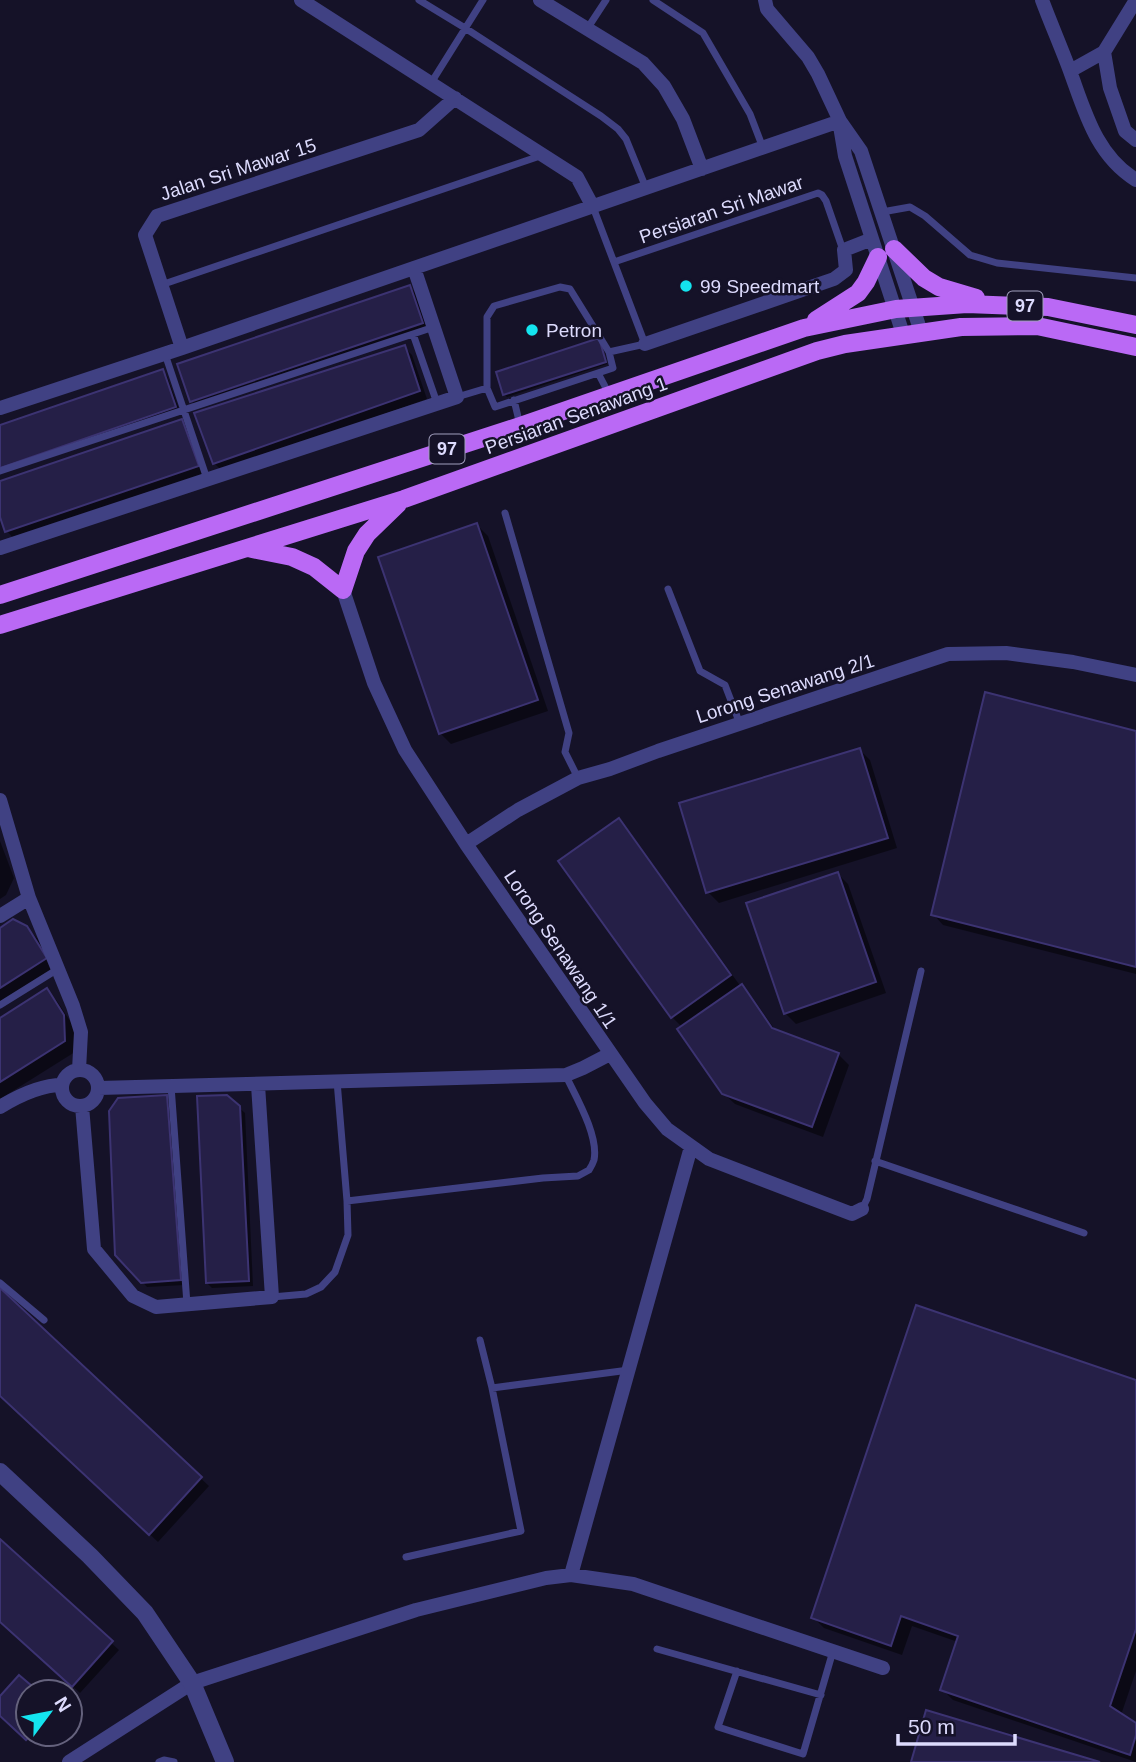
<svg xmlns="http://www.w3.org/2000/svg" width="1136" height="1762" font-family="Helvetica,sans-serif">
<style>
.shadow{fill:#0007}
.building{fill:#251f47;stroke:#3c3372;stroke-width:2}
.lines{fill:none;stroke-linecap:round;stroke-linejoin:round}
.service{stroke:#404183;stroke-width:7}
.minor{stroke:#404183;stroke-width:14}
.tertiary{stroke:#404183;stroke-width:18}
.primary{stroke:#ba69f5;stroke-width:18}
.poi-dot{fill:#14e4ef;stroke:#151228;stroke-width:2.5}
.labels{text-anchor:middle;stroke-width:5;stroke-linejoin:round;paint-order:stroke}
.shield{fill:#151228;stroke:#a19fbd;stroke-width:2}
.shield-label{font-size:18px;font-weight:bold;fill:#dddbfd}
.street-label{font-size:19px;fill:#dddbfd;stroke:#151228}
.poi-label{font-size:19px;fill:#dddbfd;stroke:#151228;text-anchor:start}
</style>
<rect width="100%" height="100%" fill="#151228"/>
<path class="shadow" d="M410,287L415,292L427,328L197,406L192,401Z
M600,342L607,364L507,397L505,395L498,373Z
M404,347L412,355L427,399L222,471L214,463Z
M162,371L167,376L180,412L0,474V427Z
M181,421L189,429L205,474L14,539L7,531L0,511V483Z
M477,525L488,536L548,711L451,744L440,733Z
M1136,732V974L943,925L933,914Z
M859,749L870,760L897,848L719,903L708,892Z
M618,820L629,831L741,987L752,997L776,1031L838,1054L849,1065L823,1137L735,1104L723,1093L682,1027L672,1017Z
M0,841L14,878L6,895L0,899Z
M838,874L848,884L886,993L796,1024L785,1013Z
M26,927L38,939L57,969L0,1005V930Z
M47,990L57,1001L74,1027L75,1052L0,1099V1020Z
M166,1096L171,1101L185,1285L147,1287L117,1254Z
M227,1097L245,1113L253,1286L212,1288L207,1283Z
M0,1291L209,1486L158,1542L0,1394Z
M1136,1382V1671L1121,1715L1136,1725V1762L953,1700L942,1689L958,1642L912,1626L902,1655L824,1628L813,1617Z
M0,1541L119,1650L80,1693L0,1620Z"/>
<path class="building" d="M410,285L423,323L190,402L177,364Z
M599,338L606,362L503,395L496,372Z
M405,345L420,391L213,464L194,413Z
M163,369L176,407L0,468V425Z
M182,419L199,466L5,532L0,517V481Z
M477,523L538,700L439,734L378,557Z
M985,692L1136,731V967L931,915Z
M860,748L888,838L706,893L679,803Z
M619,818L731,975L671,1018L558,861Z
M838,872L876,982L784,1014L746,903Z
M13,919L27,926L47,958L0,988V928Z
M742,984L772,1028L839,1053L812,1127L722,1094L677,1029Z
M47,988L64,1015L65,1041L0,1082V1018Z
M167,1095L181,1280L141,1283L115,1255L109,1111L118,1098Z
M227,1095L240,1106L249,1281L206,1283L197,1096Z
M0,1288L202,1477L149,1535L0,1396Z
M916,1305L1136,1380V1629L1110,1706L1136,1723V1735L1130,1755L940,1690L958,1636L901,1616L891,1646L811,1618Z
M0,1539L113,1641L72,1687L0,1622Z
M19,1675L39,1692H28V1734H32L26,1740L0,1716V1696Z
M926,1710L1100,1762H911Z"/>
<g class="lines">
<path class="service" d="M419,0L465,28L601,116L618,129L626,139L646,188
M653,0L703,33L750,114L763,148
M587,29L606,0
M431,83L483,0
M882,212L910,207L925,216L970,255L997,263L1136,278
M614,262L818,193L822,195L826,201L843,250
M161,285L543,155
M413,334L437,403
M165,354L207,479
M598,373L609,394
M487,388V317L494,306L560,287L570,289L609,352
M457,397L487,388L495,407L613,368L609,352L645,344L593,207
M514,400L520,425
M0,471L434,327
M505,513L569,733L565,752L578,778
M668,589L700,671L725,685L740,724
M0,1005L58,969
M171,1086L187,1304
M875,1161L1084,1233
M347,1201L543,1178L578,1176L589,1170C591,1167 593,1163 594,1160C599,1136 576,1097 566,1076
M862,1209L867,1199L921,971
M0,1283L44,1320
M272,1297L306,1294L321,1287L335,1272L348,1235L347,1201L337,1081
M480,1340L492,1388
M406,1557L521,1531L492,1388L629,1370
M657,1649L821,1695
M737,1671L718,1727L803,1754L833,1651
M159,1762L164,1760L174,1762"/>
<path class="minor" d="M301,0L577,177L593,207
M540,0L643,63L664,86L683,119L702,169
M765,0L767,9L808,57L818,74L840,121L861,151L921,332
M1042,0C1051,24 1061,47 1070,71C1085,112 1096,155 1136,180
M1104,52L1110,88L1125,131L1136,140
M1070,71L1104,52L1136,0
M840,126L845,156L903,334
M645,344L834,279L846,270L844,250L872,239
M182,348L145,235L157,216L419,130L455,98
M0,408L182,348L840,121
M0,548L457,397L414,268
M343,590L374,683L405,750L466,844L645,1103L667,1129L709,1159L852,1214L862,1209
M0,800L29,898L73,1006L81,1032L79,1070
M466,844L518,810L578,778L610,769L658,751L948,654L1006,653L1073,662L1136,675
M0,916L29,898
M62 1088a18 18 0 1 1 36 0a18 18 0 1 1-36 0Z
M99,1088L566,1075L583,1068L610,1054
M82,1106L94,1249L133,1296L156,1307L272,1297L258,1085
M0,1107C18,1096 40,1085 62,1085
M571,1575L691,1147
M69,1762L192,1683L416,1610L546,1578L571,1575L633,1584L883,1668"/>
<path class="tertiary" d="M0,1472L90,1556L145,1613L192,1683L225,1762"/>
<path class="primary" d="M894,249L924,278L939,287L976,298
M816,320L858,293L866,282L878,257
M252,549L292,557L314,567L343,590L356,551L367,534L398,504
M0,595L520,426L804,328L896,309L967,304L1048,307L1136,325
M0,625L404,499L817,351L845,344L961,327L1037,326L1136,347"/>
</g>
<g class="poi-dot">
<circle cx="686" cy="286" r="7"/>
<circle cx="532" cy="330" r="7"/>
</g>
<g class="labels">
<g class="shield">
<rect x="1007.5" y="291.5" width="35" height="29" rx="5"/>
<rect x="429.5" y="434.5" width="35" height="29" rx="5"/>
</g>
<g class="shield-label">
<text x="1025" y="312">97</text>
<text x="447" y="455">97</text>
</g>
<g class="street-label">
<text transform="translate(238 169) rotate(-18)" y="7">Jalan Sri Mawar 15</text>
<text transform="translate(721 209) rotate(-19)" y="7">Persiaran Sri Mawar</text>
<text transform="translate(576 415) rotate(-20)" y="7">Persiaran Senawang 1</text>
<text transform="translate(785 688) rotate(-18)" y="7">Lorong Senawang 2/1</text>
<text transform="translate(561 949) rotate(56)" y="7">Lorong Senawang 1/1</text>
</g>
<g class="poi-label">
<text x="700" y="293">99 Speedmart</text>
<text x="546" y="337">Petron</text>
</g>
</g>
<g transform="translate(49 1713) rotate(58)"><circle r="33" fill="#151228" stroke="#65627d" stroke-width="2"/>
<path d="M0-5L12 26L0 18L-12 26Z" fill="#14e4ef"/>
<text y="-10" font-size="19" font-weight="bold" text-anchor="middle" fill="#dddbfd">N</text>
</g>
<path d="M898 1734v10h117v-10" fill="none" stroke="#dddbfd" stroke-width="3.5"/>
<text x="908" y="1734" font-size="21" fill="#dddbfd" stroke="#151228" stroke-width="5" paint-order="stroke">50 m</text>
</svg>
